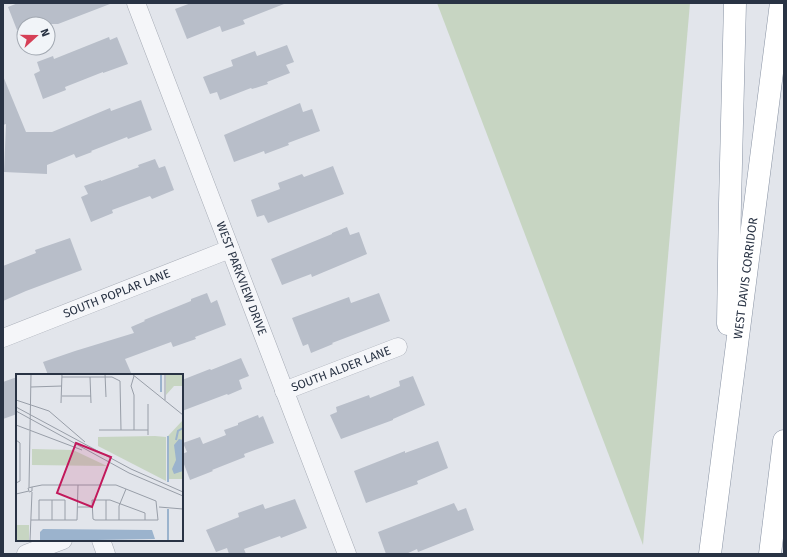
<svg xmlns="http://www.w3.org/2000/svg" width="787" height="557" font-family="'Fira Sans',sans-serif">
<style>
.green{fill:#c7d5c2}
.building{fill:#b8bec9}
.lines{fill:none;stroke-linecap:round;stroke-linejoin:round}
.minor-casing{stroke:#a7acb6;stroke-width:19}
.highway-casing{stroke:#8892a3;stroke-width:23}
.minor{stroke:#f5f6f9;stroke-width:18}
.highway{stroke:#fff;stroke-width:22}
.labels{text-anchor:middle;stroke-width:3.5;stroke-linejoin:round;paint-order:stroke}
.street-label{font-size:12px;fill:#293344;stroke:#f1f4f8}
.inset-river{fill:none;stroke:#9bb3cd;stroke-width:2}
.inset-road{fill:none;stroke:#989ea8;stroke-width:1}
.view{fill:#c2185b;fill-opacity:0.15;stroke:#c2185b;stroke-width:2}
.inset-edge{fill:none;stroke:#293344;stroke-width:2}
</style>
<rect width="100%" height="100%" fill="#e2e5eb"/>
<path class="green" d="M437,3H690L643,545Z"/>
<path class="building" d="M18,3H110V4L58,24H24V27L17,30L8,7Z
M191,3H284V4L243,20L245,24L222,32L220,26L187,39L175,9Z
M109,37L110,40L117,37L128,64L103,73V72L65,87L66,90L43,99L34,74L40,71L37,62L53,56L54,59Z
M287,45L294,62L286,65L290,73L267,82L268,84L252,89L251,88L220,100L217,92L210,94L203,77L233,66L231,60L255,51L257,56Z
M3,76L26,132H52L110,108L111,111L141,100L152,130L128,139L127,137L91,151L92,152L76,158L74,154L47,165V174L4,172L6,124L3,125Z
M300,103L303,112L312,109L320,131L288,143L289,145L265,154L264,151L234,162L224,135Z
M155,159L159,168L165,166L174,190L152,199L150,196L112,210L113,213L91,222L81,197L88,194L84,186L101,180V181L139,167L138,165Z
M333,166L344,194L268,223L264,215L257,217L251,200L280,189L278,183L302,174L304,177Z
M347,227L350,235L359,232L367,254L312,277L311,274L282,285L271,259L332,234V233Z
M70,238L82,270L26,291L3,301V266L36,253L35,250Z
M207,293L211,303L217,300L226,325L195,337L196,339L173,347L171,342L125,359L132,375H48L43,362L75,351L134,333L131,327L145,321L144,320L191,301V299Z
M379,293L390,321L332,343L333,344L311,353L308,344L303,346L292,318L349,297L351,303Z
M241,358L249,376L239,380L242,389L228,395L227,394L182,411V380L210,369L211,370Z
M413,376L425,405L393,419V420L341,439L330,415L337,412L336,407L369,395L370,398L400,386L399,381Z
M17,377V414L3,419V382Z
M258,415L259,418L263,416L274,443L244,454L245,457L212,470L213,471L190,480L182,459V454L187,452L183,443L200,437L203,444L226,435L224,430L238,425V423Z
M438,441L448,468L417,481L418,484L366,503L354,471L405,451V453Z
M295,499L307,528L281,538L280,536L244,549L246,554H229L227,548L216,552L206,530L239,517L238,513L263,504L265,509Z
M454,503L458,511L466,508L474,530L418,552L417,549L406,554H386L378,532Z"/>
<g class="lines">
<g class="minor-casing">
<g id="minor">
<path id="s1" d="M136,3L347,554"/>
<path id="s2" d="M3,338L230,249"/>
<path id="s3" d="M284,391L398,347"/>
<path d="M101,540L106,554"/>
<path d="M26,554L63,540"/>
</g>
</g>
<g class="highway-casing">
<g id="highway">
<path d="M728,324L730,203L735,3"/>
<path id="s4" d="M710,554L781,3"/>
<path d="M770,554L784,441"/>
</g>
</g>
<use href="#minor" class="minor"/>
<use href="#highway" class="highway"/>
</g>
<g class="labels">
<g class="street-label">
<text dy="4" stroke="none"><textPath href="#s1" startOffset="295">WEST PARKVIEW DRIVE</textPath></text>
<text dy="4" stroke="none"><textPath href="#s4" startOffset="278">WEST DAVIS CORRIDOR</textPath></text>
<text dy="4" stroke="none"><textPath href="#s2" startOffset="122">SOUTH POPLAR LANE</textPath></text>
<text dy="4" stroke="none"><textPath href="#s3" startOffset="61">SOUTH ALDER LANE</textPath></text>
</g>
</g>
<g transform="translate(16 374)">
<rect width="167" height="167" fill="#e2e5eb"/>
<path d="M150,0H166V12H158L150,21ZM167,46V105H152V62ZM139,62L150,63V107L82,72V63ZM16,75L57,76L91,92L16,91ZM0,151H13V167H0Z" fill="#c7d5c2"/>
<path d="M163,65L167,66V97L158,100L156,95L160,86L158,71ZM27,155L136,156L139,165L24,167V158Z" fill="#9bb3cd"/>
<path class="inset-river" d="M145,18V0M160,66L162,57L167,54M152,108V62M152,167V135"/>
<path class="inset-road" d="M89,0L90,23M116,0L167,41M118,2L115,12L118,21V56M46,3H96L104,7L105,56M74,3L75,29M15,13L46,12M46,22H75M0,26L33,37L69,68M149,26V0M45,29L46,0M132,30V61M0,33L115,95L167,118M0,37L113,99L167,122M0,51L66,76M14,56L15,0M83,56H132M0,66L4,69V107L0,109M13,113L14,57M16,113L26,111H100L140,127L142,146H79L77,145L76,126H94L129,139V146M13,117L12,114L16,113V117L13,118M0,120L13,117M90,126V146M62,133H76M143,133L167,135M15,146H61L62,111M23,146V126H49V146M36,146V126M103,146V132L110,115M14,167L16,118"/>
<path class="view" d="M60,69L95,83L76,133L41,119Z"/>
<rect width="167" height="167" class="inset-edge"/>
</g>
<rect width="787" height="557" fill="none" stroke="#293344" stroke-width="8"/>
<g transform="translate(36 36) rotate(69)"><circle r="19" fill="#f1f4f8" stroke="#a1a7b0"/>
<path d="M0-3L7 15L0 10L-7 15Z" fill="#d64057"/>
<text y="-6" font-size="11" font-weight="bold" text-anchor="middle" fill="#293344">N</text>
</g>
</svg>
